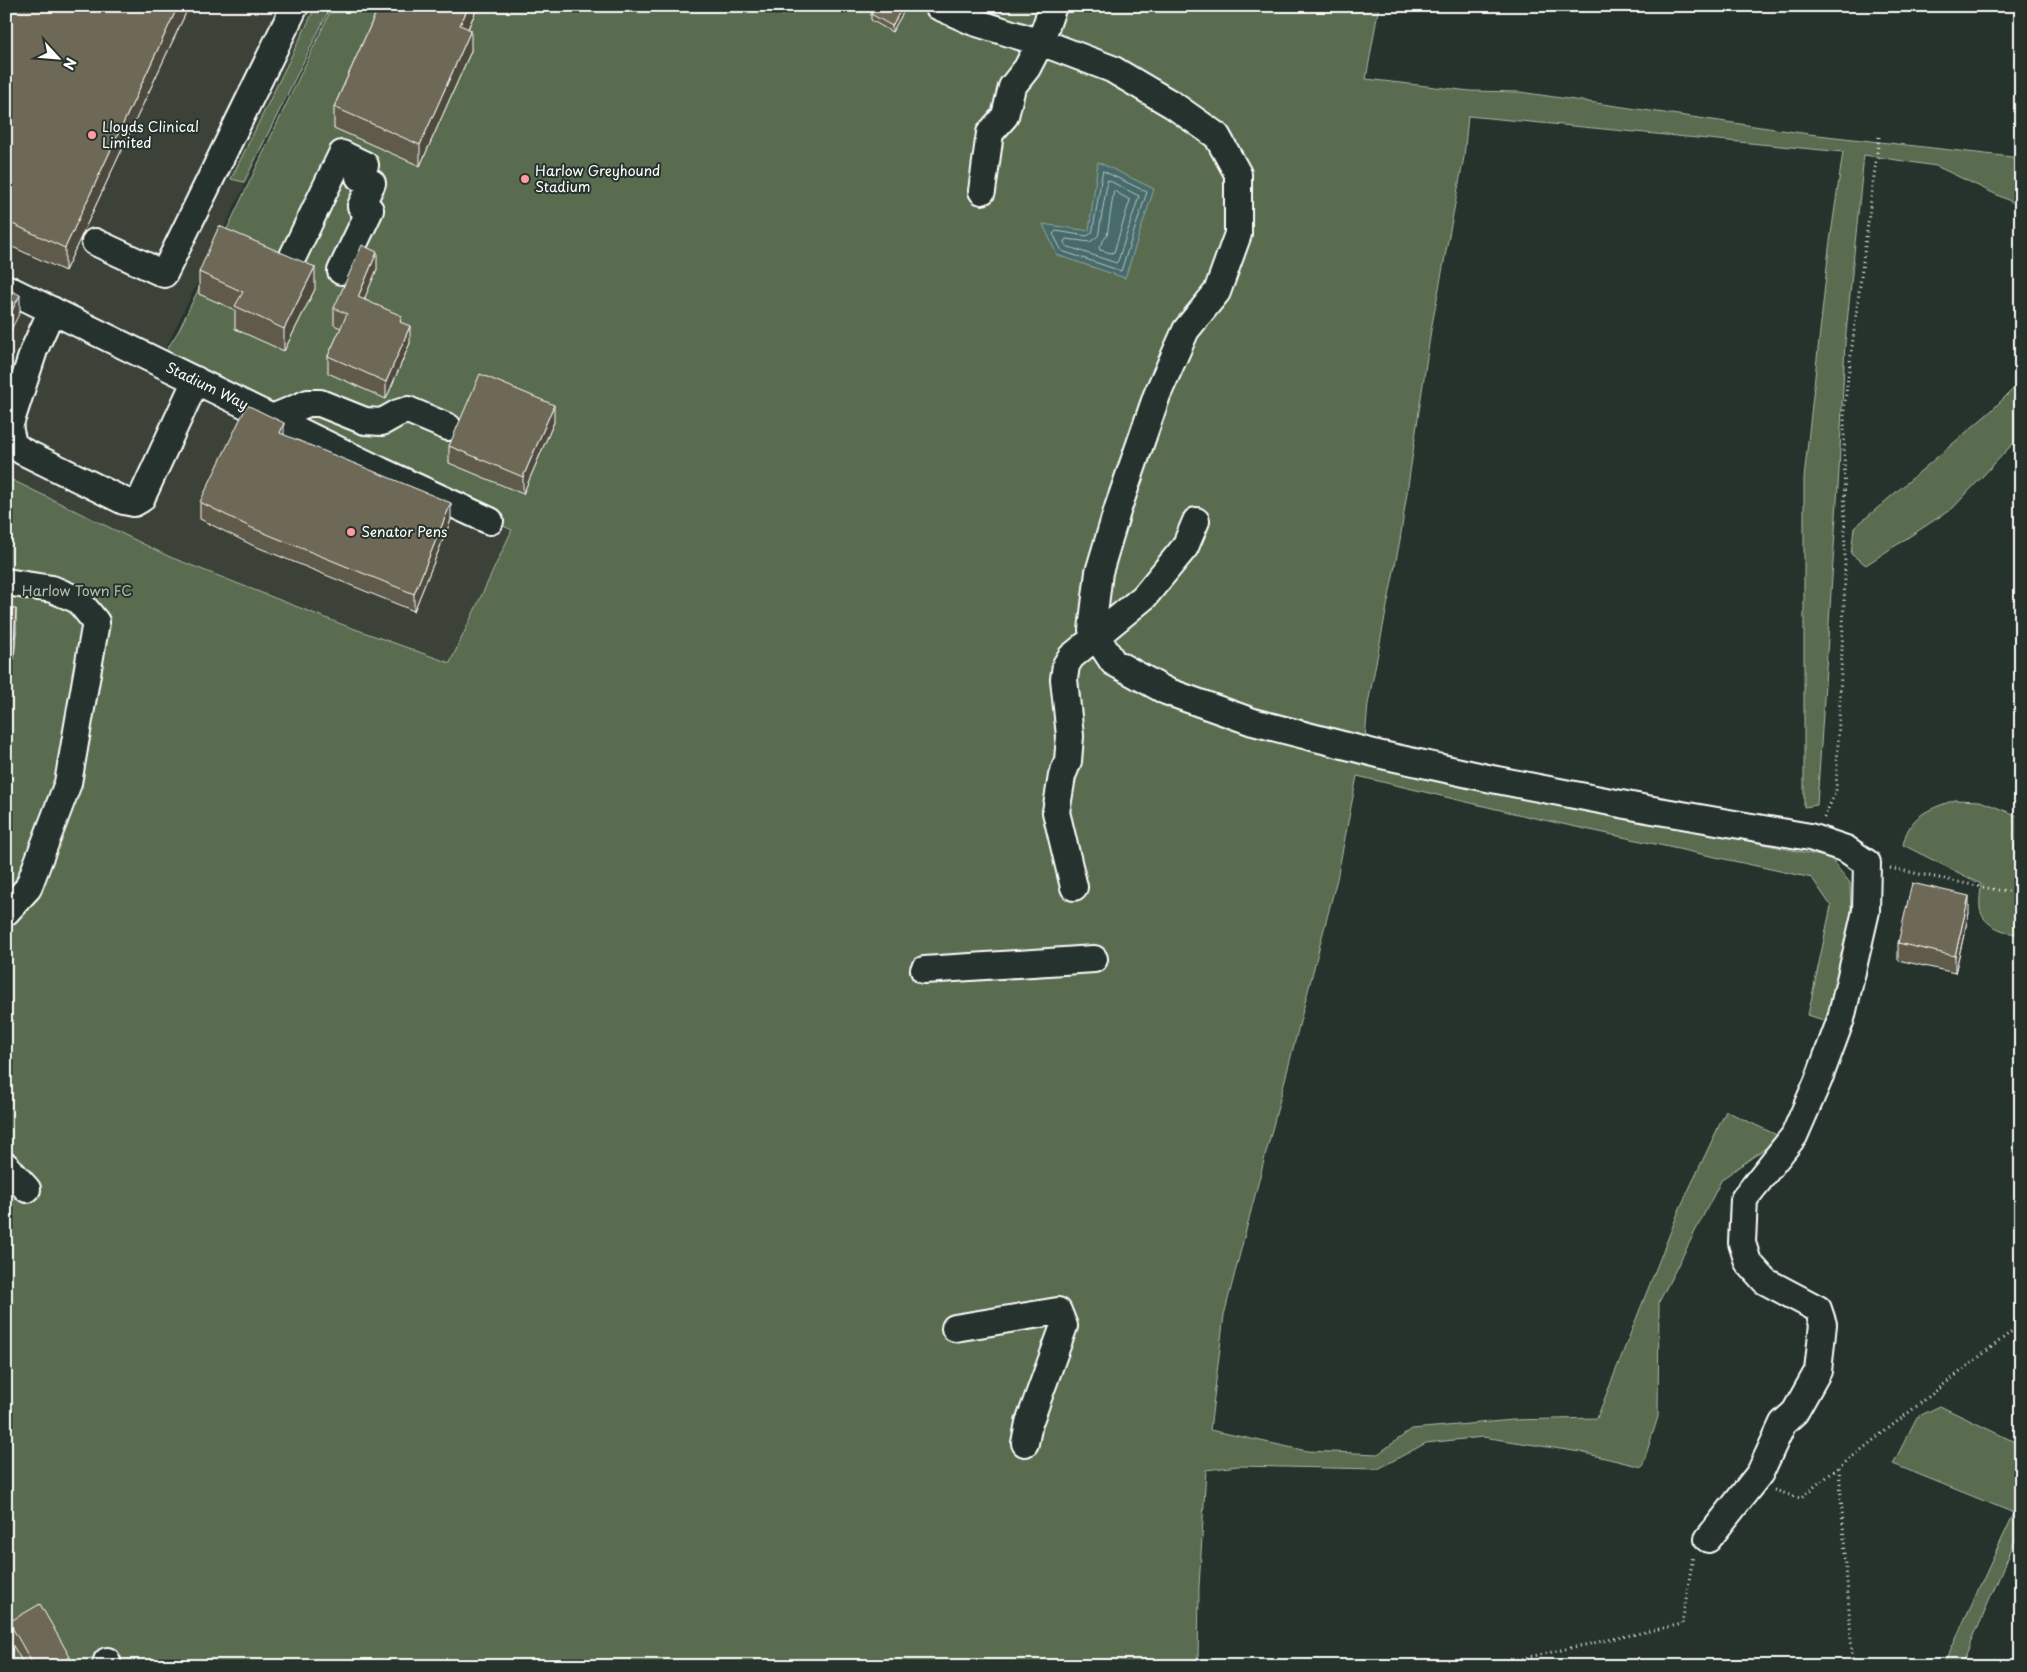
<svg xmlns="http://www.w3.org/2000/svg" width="2027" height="1672" font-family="'Playpen Sans',sans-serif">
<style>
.built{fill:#3c4339}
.green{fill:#5a6c4f;stroke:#acb6a7}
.water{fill:#466b6b;stroke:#90a6a6}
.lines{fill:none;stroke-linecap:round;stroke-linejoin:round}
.shore{stroke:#b5c4c4;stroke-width:1}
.minor-casing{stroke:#fff;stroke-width:30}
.path{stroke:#fff;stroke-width:3;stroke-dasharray:1 4;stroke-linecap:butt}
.minor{stroke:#26332d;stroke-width:26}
.wall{fill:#5f5a4a;stroke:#fff}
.shaded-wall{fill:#4d4a3c;stroke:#fff}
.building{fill:#6e6956;stroke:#fff}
.poi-dot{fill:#ff9aa2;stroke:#26332d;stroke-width:2}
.labels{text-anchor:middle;stroke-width:4;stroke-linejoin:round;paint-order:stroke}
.poi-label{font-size:14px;fill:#fff;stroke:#26332d;text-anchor:start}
.street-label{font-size:14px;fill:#fff;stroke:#26332d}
.park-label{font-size:14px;fill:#b5bdb0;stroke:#26332d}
</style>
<rect width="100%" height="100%" fill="#26332d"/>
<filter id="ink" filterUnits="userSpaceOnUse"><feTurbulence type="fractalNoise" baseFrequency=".02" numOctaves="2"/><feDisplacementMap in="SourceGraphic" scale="10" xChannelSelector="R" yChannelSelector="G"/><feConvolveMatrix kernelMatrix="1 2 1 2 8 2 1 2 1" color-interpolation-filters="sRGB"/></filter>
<g filter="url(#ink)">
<path class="built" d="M6,6H332L159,362L390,475L512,530L450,663L341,624L170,557L6,477Z"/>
<path class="green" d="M316,6H331L244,182L231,179Z
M333,6H1379L1366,79L1470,91L1520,92L1809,134L2021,158V209L2012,202L1936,166L1864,155L1845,343L1839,471L1817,805L1804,807V478L1829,248L1843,152L1468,116L1464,157L1431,330L1400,540L1368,704L1365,738L1523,794L1830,858L1850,883L1851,916L1826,1021L1808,1015L1831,906L1812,878L1530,817L1357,776L1337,879L1224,1315L1210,1430L1307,1451L1378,1454L1412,1429L1513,1420L1597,1418L1680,1208L1726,1111L1781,1137L1722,1179L1659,1302L1658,1417L1642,1467L1580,1452L1483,1437L1426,1443L1378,1469L1238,1466L1206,1470L1199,1587L1198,1666H6V477L170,557L341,624L450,663L512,530L390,475L159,362L179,330Z
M2021,381V435L1953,508L1866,565L1851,554L1854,528L1991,411Z
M1955,800L1980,801L2021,817V935C2006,933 1982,926 1980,908C1979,900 1981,891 1981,884L1903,845C1909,815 1929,809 1955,800Z
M1940,1406L2021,1445V1527L1961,1666H1943L2014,1513L1893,1464L1917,1417Z"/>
<path class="water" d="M1098,162L1154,189L1125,278L1057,255L1043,224L1089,231Z"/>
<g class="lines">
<path class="shore" d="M1103,171L1147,192L1121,271L1062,251L1053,234L1056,231L1087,236L1092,233Z
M1108,180L1139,196L1118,261L1116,263L1066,246L1064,242L1066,239L1090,242L1098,236Z
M1114,191L1130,200L1114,252L1111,253L1100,250L1099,247L1107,235Z"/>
<g class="minor-casing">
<path id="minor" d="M938,6L974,22L1054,47L1112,69L1173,105L1217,136L1238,174V234L1217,292L1186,330L1157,395L1118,508L1099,572L1092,630L1113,662L1166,691L1253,722L1382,755L1492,779L1647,809L1810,837L1846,849L1867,863L1866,911L1841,1019L1818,1081L1794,1136L1744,1199L1742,1243L1748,1262L1765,1281L1818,1309L1823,1324L1818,1371L1795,1412L1783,1423L1760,1473L1708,1539
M982,191L990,133L1005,116L1012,87L1027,68L1040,43L1053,6
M95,242L164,274L295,6
M293,256L342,154L365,165L359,177L372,183L361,206L370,210L341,271
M6,288L381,471L490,521
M52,310L34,350L9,427L13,444L22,451L124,501L134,503L141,499L196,380
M272,418L308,403H320L365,421L382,422L398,413L408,410L448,427
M6,582L52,589L78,600L96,622L68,783L28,888L6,912
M1074,887L1056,812L1062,776L1068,761L1070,736L1064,679L1066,665L1071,657L1144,597L1185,547L1196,521
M924,970L1094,959
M6,1166L27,1189
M955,1328L1058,1311L1064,1326L1029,1423L1025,1443
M106,1666L107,1661"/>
</g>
<path class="path" d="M1824,818L1836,791L1845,579L1844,409L1879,137
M1890,868L1997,890L2021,892
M1839,1468L1853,1666
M1774,1490L1800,1498L2021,1324
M1487,1666L1682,1624L1693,1556"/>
<use href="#minor" class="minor"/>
</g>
<path class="wall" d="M6,6H189L65,271L6,244Z
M379,6H478L468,29L471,51L420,166L334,128V107Z
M780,6H816L782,15Z
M904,6V11L892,32L871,20V14Z
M377,269L364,299L402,323L410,343L386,399L328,373V356L341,328L334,325V308Z
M199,272L315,289L284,351L235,329V310L199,294Z
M554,422L523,494L449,463V446Z
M200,502L451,520L414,611L252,545L200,519Z
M6,608L16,630L14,659L6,658Z
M1969,913L1955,973L1898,960V943Z
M9,1622L70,1666H25L9,1639Z"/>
<path class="shaded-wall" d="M178,6H189L65,271V248Z
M469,6H478L460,46V25Z
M782,6H816L782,15Z
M903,6L904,11L892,32V26Z
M471,30V51L420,166V145Z
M377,252V269L358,314V297Z
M315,267V289L284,351V329Z
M20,295V312L6,340V322Z
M410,326V343L386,399V382Z
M554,405V422L523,494V477Z
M284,423V440L280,433Z
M451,503V520L414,611V594Z
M16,609V630L14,659V638Z
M1969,896V913L1955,973V956Z
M70,1657V1666H56Z"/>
<path class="building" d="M6,6H178L65,248L6,221Z
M379,6H469L460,25L471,30L420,145L334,107Z
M876,6H903L892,26L871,14Z
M219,226L315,267L284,329L235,306L243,292L199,272Z
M362,245L377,252L358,297L402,316L400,322L410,326L386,382L328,356L347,314L334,308Z
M6,288L20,295L6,322Z
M480,374L554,405L523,477L449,446Z
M247,405L284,423L280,433L451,503L414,594L252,528L200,502Z
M6,608L16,609L14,638L6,637Z
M1912,883L1969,896L1955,956L1898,943Z
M40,1604L70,1657L56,1666H34L9,1622Z"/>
</g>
<g class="poi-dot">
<circle cx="92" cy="135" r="5"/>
<circle cx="525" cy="179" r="5"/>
<circle cx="351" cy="532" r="5"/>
</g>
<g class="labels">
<g class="poi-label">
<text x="102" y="132">Lloyds Clinical<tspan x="102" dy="16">Limited</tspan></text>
<text x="535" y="176">Harlow Greyhound<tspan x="535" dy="16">Stadium</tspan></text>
<text x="361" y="537">Senator Pens</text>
</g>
<g class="street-label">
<text transform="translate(207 386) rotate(26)" y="5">Stadium Way</text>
</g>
<g class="park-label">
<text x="77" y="596">Harlow Town FC</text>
</g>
</g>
<rect width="2027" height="1672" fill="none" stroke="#26332d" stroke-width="25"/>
<rect x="12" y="12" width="2002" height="1647" fill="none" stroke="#fff" stroke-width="2" filter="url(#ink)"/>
<g transform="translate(58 58) rotate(116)" stroke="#26332d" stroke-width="4" paint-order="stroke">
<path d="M0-4L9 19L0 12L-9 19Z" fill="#ffffff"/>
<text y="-8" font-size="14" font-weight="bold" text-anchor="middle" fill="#ffffff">N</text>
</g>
</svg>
